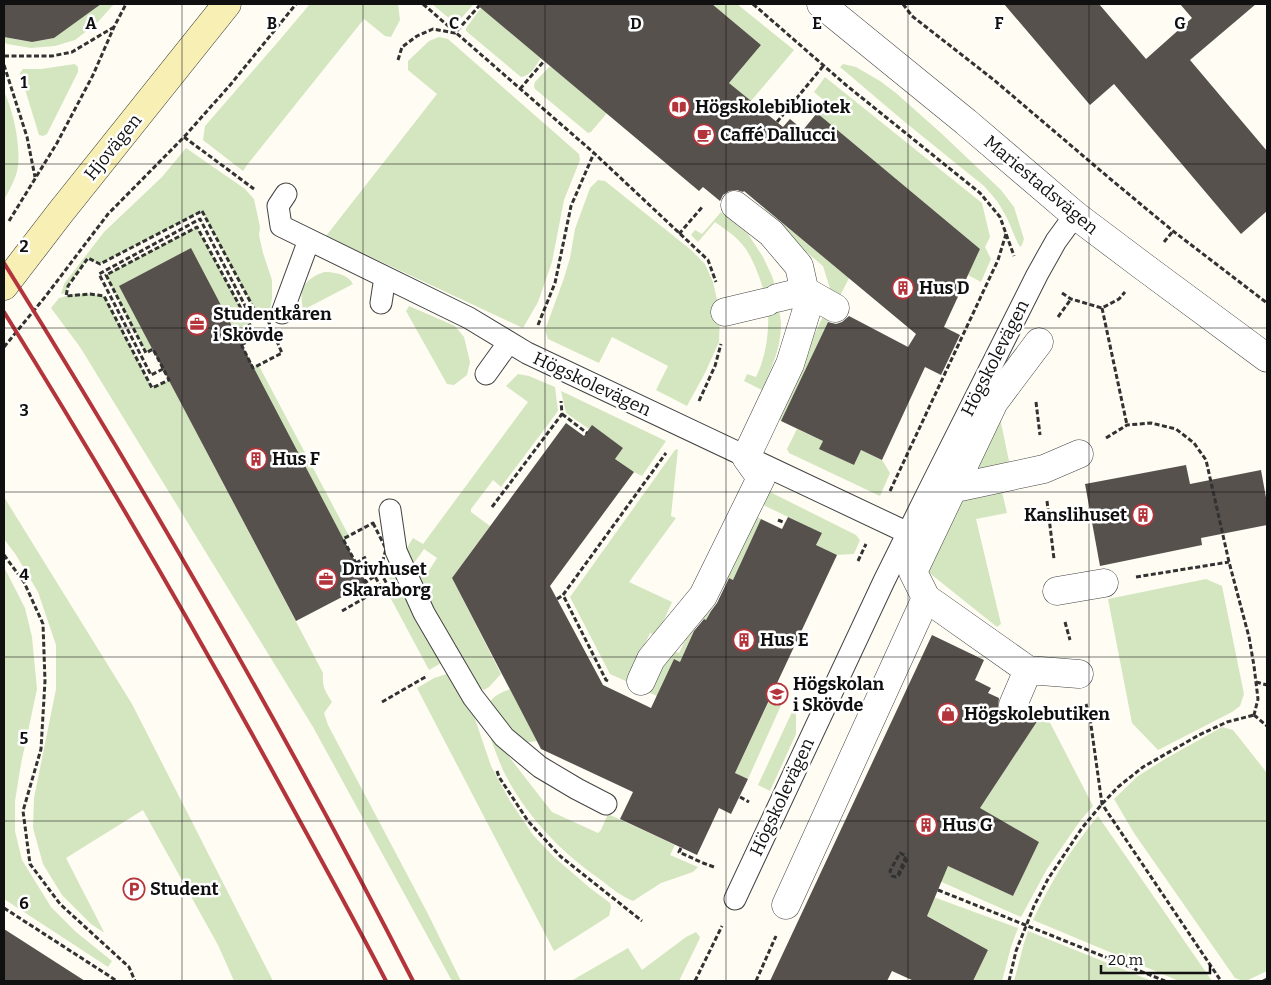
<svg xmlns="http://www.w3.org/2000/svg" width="1271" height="985" font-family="Bitter,serif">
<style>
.green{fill:#d4e6bf}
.building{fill:#57514d}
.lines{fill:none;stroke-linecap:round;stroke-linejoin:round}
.service-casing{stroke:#434343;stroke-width:23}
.pedestrian-casing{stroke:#434343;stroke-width:29}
.tertiary-casing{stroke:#434343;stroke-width:29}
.secondary-casing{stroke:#323232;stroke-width:29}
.path{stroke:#323232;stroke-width:3;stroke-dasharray:5 2.5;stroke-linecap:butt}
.service{stroke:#fff;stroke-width:21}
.pedestrian{stroke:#fff;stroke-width:28}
.tertiary{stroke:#fff;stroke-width:28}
.secondary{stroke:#f8efb5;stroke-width:28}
.rail{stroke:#b4343c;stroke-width:4}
.grid{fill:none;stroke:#101010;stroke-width:1;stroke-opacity:0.55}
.labels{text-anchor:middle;stroke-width:5;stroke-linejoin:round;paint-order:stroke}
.poi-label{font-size:18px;font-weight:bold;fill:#101010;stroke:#fff;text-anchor:start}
.street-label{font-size:18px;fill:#101010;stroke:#fff}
.grid-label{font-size:16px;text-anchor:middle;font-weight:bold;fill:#101010;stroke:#fff;stroke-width:5;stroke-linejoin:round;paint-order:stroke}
</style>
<rect width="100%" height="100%" fill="#fefcf3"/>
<path class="green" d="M84,4H114L96,24L75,40L55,46L31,48L7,44L4,42V35L9,38L32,42L54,38L84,6Z
M310,4H398L400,20L391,37L385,36L364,19L247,165L243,171L203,140L205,126L277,43Z
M432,4H474L456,24Z
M712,4H737L794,50L751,101L729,83L761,45Z
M481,8L541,58C536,65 531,76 521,77L466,31V28Z
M439,37L448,39L579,154L580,160L564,200L552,262L538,302L523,328L326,236L437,94L408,70V61L429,41Z
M75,64L78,67V72L47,134L43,136L39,135L20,73L23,69H41Z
M843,64L856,67L880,81L896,93L942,134L1001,190L1014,207L1024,239L1022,245L1020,247C1013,235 1010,222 1003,211C998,201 991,194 984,186L906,123L840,67Z
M550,66L607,113L591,132L588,133L535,89L534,86L535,82Z
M825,77L982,203L990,237L985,247L991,259L981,282L968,275L980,249L817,113L826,102L814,92Z
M4,92C14,111 23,155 16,175C13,184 8,192 4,200Z
M186,148L245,189L254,199L260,227L259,235L263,253L272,280V298L270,310L266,316L260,320L202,211L100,264L88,258L68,285L66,293L61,294L64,284L104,232L162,177Z
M598,180L605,181L691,250L705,264L713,282L720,313L719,342L705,373L687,406L656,390L668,366L612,337L599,363L548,339L545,330L563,281L570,258L575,229L590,188Z
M764,208L849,278L839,298L832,295L823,266L760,213Z
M721,212L748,234L763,257L772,276L777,293L765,295C760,278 752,254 740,242C733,234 723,228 715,222L698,242L691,235L695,230L702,234Z
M197,227L250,325L236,334L153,349L146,353L106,275Z
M324,272C334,272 348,274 353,284L303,310C299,289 303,280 324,272Z
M74,294H90L104,296L152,388L169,380L323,673C322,687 325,691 332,702L324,713L328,725L428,914L461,981H452L313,727L80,347L51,308L59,298Z
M409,306L455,326L464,337L470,362L467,375L454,385L447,384L406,311Z
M768,306H779C779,312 781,319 781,325C781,348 771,369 762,390L744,381L747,374L756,377C767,354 769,332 768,306Z
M825,312L831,315L782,421L775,418Z
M258,364L349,536L343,539L253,368Z
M518,374L529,376L555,387L558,411L501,487L493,480L471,509V512L490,526L452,578L501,674L489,687L484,690L479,687L416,577L415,574L419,568L428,572L437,558L424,549L414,563H412L405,551L413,538L423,544L528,402L506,386Z
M561,391L666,441L642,476L634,472L615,459L623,448L593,426L589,429L566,413Z
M1000,418L1010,466L965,476Z
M797,429L823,441L820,449L854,465L861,450L882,460L890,473L880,496L789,453L787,449Z
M678,449L671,516L676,518L629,582L672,602L657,636L650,633L628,682L610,674L570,597L675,450Z
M1001,488L1007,513L976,519L1001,624L997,627L922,567L955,497Z
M766,490L856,535L860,540L854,554L837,555L816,545L822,533L759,503Z
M4,497L132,704L273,981H234L218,945L143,810L66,858L104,932H103L91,924L62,895L43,864L33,828L34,798L56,689V645L38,592L16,555L4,539Z
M757,517L761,519L733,580L727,577L706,620L700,618L680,662L674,659L657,696L650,693L670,649L679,653L700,610L726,570L731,572Z
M4,567L25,608L32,637L37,689L21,764L15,801V831L22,860L51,907L76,932L112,961L108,967L4,899Z
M391,568L443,662L429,670L390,597C395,587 389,579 385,569Z
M1206,579L1222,586L1244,694L1240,706L1232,712L1158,750L1132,723L1108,599Z
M450,673L474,716L491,766L510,801L533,835L554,857L590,888L610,903L611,907L609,916L554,951L417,688L434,678Z
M510,689L537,741L522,743L490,703C493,695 503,692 510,689Z
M770,699L783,701L748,779L735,773Z
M1044,711L1093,806L1080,821L1047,869L1021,917L935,879L941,862L1013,896L1039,842L978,808L984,802Z
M792,712H794L796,715V734L770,791L758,785Z
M1222,727L1233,730L1267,773V971L1246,981H1243L1235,978L1134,833L1114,799L1138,776L1165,759Z
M492,735L552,812L598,833L601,830L608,814L675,845L670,855L698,867L693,872L661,883L633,901C621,896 611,888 601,880C562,853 528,818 506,776C500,765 496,752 491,740Z
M1098,816L1212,981H1179L1033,920C1050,883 1072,847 1098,816Z
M928,895L1018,928L1011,947L1002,981H973L988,950L919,911Z
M1028,931L1152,981H1014L1024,943Z
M696,932L700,937L699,940L679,981H571L628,948L642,970L686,937Z"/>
<path class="building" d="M4,4H101L54,38L32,42L4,37Z
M476,4H712L761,45L729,83L783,127L790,119L803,130L817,113L980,249L944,327L960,335L941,375L925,367L882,460L861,450L854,465L819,449L823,441L781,421L828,322L836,324L842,322L849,316L908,347L916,334L744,191L743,192L737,190L729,191L723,195L720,201L703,187L699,191Z
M1004,4H1099L1146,59L1192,18L1180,4H1256L1190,60L1267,151V211L1241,234L1114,84L1090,105Z
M191,248L367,584L296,621L119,286Z
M566,423L584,436L592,425L623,448L615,459L634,472L550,586L603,685L651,708L674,659L680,662L694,631L704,619L706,620L711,611L717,603L729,578L733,580L761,519L782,529L788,517L822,533L816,545L837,555L735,773L748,779L731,814L719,808L697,855L620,819L633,792L541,749L452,578Z
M1186,465L1190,484L1261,470L1267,503V525L1201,538L1202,545L1100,566L1085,484Z
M932,635L984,660L975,680L991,688L988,693L999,698L998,707L1001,715L1006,719L1015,720L1023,717L1027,711L1040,717L980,808L1039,842L1013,896L948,866L927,916L988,950L973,981H914L892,971L887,981H770Z
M4,929L85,981H4Z"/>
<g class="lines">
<g class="service-casing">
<path id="service" d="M286,194L278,206L281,226L469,318L527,353L908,533
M381,303L385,277
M282,313L309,240
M486,374L509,342
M390,510L396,551L424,613L473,697L504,737L540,767L577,789L606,804
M735,899L884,581L927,494L1037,275L1056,241L1075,215"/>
</g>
<g class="pedestrian-casing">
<path id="pedestrian" d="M777,298L805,291L835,308
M725,312L767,302
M1039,342L994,402L913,572L926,598L1028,670L1079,674
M946,490L1044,469L1079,454
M1057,591L1104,583
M641,681L651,659L703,596L761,478L746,457L790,364L808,306L799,266L771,233L735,205
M1013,705L1028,670
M786,905L926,598"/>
</g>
<g class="tertiary-casing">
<path id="tertiary" d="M821,4L966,122L1075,215L1144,267L1267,358"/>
</g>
<g class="secondary-casing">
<path id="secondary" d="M4,286L60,213L227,4"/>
</g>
<path class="path" d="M423,4L594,153L708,260L716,282
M753,4L846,85L980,193L1000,217L1014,256
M903,4L912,16L994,80L1108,177L1173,231L1267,303
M4,56H52L72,52L114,27
M398,60L402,47L417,36L433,29L455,33L479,6
M4,65L27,137L35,177
M520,89L544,61
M777,122L824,65
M184,137L254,189
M202,211L260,320L266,316L282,353L253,368L236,334L250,325L197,227L106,275L146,353L153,349L169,380L152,388L104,296L90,294L66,296L68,286L88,258L100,264Z
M9,221L57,143L93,75L114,27L126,4
M679,234L703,206
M1164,242L1173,231
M1062,293L1071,299L1102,308L1119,299L1125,292
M1102,308L1127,425
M1058,317L1071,299
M538,325L555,283L571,206L594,153
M241,345L263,334
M4,347L45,297L108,214L184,137L231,84L296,4
M163,369L151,375L99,274L200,219L252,319
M699,401L715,366L721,344
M1036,402L1040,435
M562,414L587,433
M1106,438L1127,425L1151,423L1176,429L1194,443L1206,460L1229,562L1249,637L1254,666L1258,699L1254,715
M890,491L998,260L1006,234
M1047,501L1054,559
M492,507L562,414L561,401
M778,520L785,523
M373,523L386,549L380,571L389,588L383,592L375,576L366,582L343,539Z
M4,555L24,582L43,624L45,681L41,749L23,811L30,864L60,904L129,967L135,981
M858,561L866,544
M356,563L366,557
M1136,577L1229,562
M557,599L563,595
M342,611L380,589
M1065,622L1070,640
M608,681L606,680L563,595L666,453
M1256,682L1267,685
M382,702L427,676
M1086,704L1090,718L1102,804L1221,981
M1254,715L1267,726
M497,771L499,777L528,821L560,856L642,921
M740,797L749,802
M681,848L679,852L703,863L714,867
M898,875L906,856L900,853L890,871L892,876L896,877L899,875L907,859
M938,890L1165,981
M4,908L117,981
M695,981L722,926
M756,981L776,936
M1009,981L1016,951L1034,906L1048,879L1082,828L1102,804L1118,787L1143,767L1199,735L1227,722L1254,715
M1263,981L1267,979"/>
<use href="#service" class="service"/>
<use href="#pedestrian" class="pedestrian"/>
<use href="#tertiary" class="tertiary"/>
<use href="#secondary" class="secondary"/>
<path class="rail" d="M4,263C150,497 288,736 413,981
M4,312C100,466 192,624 279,783C315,849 352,915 386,981"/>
</g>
<path class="grid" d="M182,4V981M363,4V981M545,4V981M726,4V981M908,4V981M1089,4V981M4,164H1267M4,328H1267M4,492H1267M4,657H1267M4,821H1267"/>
<defs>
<g id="library-ring" transform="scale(1.125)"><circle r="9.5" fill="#fff" stroke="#b4343c" stroke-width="1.5"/><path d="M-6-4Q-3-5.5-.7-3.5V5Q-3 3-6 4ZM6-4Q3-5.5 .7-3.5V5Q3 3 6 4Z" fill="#b4343c"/></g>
<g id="cafe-ring" transform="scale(1.125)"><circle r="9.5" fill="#fff" stroke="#b4343c" stroke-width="1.5"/><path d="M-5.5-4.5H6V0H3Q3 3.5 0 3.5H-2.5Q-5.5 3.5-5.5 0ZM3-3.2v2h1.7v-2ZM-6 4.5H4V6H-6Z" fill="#b4343c"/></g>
<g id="building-ring" transform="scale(1.125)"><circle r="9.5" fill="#fff" stroke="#b4343c" stroke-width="1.5"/><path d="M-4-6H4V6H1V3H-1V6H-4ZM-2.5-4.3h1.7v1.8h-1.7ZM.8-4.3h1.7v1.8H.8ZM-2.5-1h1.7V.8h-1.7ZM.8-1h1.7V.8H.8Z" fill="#b4343c"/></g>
<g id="office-ring" transform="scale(1.125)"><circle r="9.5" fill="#fff" stroke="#b4343c" stroke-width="1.5"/><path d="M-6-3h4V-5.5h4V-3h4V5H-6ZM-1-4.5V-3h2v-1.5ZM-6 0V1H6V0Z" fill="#b4343c"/></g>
<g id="university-ring" transform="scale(1.125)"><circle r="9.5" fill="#fff" stroke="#b4343c" stroke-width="1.5"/><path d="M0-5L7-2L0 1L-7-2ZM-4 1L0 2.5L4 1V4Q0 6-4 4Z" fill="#b4343c"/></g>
<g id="shop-ring" transform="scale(1.125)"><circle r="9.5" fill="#fff" stroke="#b4343c" stroke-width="1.5"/><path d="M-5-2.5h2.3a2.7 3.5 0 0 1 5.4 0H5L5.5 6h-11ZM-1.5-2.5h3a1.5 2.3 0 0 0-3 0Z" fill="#b4343c"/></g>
<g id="parking-ring" transform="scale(1.125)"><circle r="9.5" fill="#fff" stroke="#b4343c" stroke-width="1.5"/><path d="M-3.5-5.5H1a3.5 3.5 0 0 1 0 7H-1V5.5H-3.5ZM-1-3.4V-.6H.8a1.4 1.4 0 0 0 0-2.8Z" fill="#b4343c"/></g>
</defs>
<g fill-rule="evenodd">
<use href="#library-ring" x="679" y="107"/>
<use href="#cafe-ring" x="704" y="135"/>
<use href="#building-ring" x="903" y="288"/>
<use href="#office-ring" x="197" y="324"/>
<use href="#building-ring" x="256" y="459"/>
<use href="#building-ring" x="1143" y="515"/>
<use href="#office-ring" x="326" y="579"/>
<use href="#building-ring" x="744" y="640"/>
<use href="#university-ring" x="777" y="694"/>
<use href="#shop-ring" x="948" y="714"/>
<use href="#building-ring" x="926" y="825"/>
<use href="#parking-ring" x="134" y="889"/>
</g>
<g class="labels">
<g class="poi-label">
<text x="695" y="113">Högskolebibliotek</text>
<text x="720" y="141">Caffé Dallucci</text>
<text x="919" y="294">Hus D</text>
<text x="213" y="320">Studentkåren<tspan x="213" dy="21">i Skövde</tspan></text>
<text x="272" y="465">Hus F</text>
<text x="1127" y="521" text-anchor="end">Kanslihuset</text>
<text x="342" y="575">Drivhuset<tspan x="342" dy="21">Skaraborg</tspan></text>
<text x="760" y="646">Hus E</text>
<text x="793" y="690">Högskolan<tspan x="793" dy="21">i Skövde</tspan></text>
<text x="964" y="720">Högskolebutiken</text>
<text x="942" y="831">Hus G</text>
<text x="150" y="895">Student</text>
</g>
<g class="street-label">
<text transform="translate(113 147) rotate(-51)" y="6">Hjovägen</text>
<text transform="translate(1041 185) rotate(40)" y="6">Mariestadsvägen</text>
<text transform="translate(995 358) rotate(-63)" y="6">Högskolevägen</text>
<text transform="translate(592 384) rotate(25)" y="6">Högskolevägen</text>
<text transform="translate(782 797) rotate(-65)" y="6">Högskolevägen</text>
</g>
</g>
<g class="grid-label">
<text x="91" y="29">A</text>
<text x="272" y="29">B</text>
<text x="454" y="29">C</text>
<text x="636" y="29">D</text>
<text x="817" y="29">E</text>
<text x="999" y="29">F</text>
<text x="1180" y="29">G</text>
<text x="24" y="88">1</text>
<text x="24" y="252">2</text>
<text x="24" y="416">3</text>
<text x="24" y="580">4</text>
<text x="24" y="744">5</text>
<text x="24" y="909">6</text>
</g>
<rect width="1271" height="985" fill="none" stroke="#101010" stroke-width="10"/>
<path d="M1101 965v8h109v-8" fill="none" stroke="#101010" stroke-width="2.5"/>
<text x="1108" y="965" font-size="15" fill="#101010" stroke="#ffffff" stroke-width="4" paint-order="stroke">20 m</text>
</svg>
